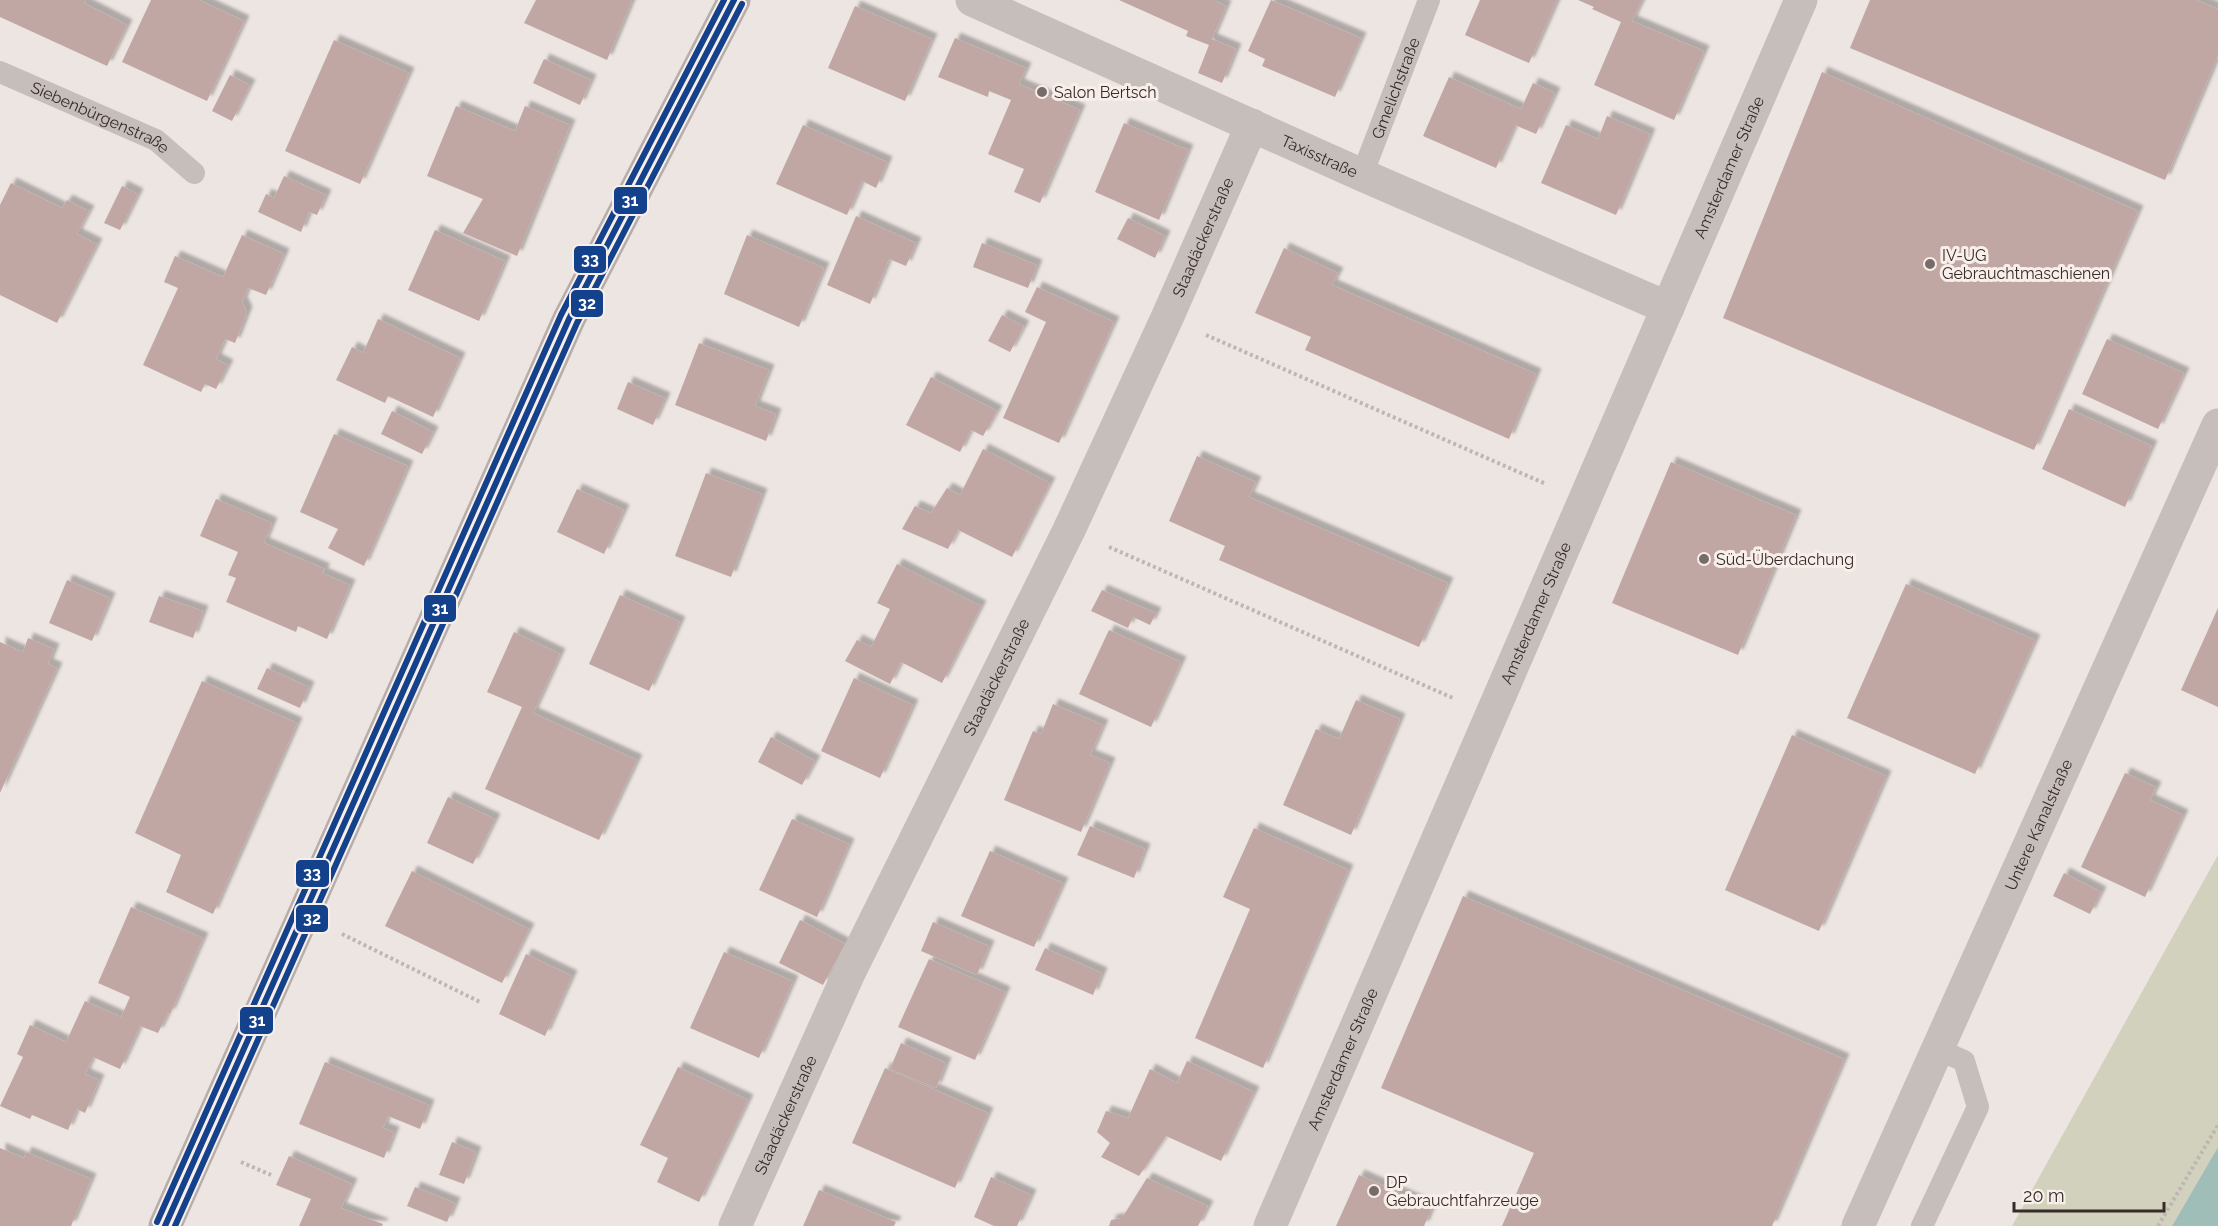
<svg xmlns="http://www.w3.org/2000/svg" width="2218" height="1226" font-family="Raleway,sans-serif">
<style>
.green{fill:#d2d1bd}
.water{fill:#9fbeb8}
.building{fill:#c0a7a4;filter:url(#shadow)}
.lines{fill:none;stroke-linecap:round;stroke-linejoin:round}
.path{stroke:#bfb6b3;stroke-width:4;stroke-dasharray:3 3;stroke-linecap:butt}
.lane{stroke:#c6bebb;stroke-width:22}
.street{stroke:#c6bebb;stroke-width:33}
.secondary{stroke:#b7aeab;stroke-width:33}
.bus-1-casing{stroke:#f9efea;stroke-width:10}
.bus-2-casing{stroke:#f9efea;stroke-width:10}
.bus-3-casing{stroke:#f9efea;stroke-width:10}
.bus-1{stroke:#14418b;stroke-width:6}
.bus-2{stroke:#14418b;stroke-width:6}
.bus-3{stroke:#14418b;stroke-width:6}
.poi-dot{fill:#776c6a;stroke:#f9efea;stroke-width:2}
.labels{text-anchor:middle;stroke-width:6;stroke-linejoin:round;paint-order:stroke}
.street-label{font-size:16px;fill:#372b29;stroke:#f9efea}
.poi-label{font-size:16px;fill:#372b29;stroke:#f9efea;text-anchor:start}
.line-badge{stroke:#f9efea;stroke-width:2}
.badge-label{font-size:16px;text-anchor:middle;font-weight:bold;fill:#fff}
</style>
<defs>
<filter id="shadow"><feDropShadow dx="5.5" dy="-5.5" stdDeviation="1.5" flood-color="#0004"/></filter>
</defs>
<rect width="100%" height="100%" fill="#ede5e2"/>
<path class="green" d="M2218,855V1147L2172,1226H2012Z"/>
<path class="water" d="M2218,1147V1226H2172Z"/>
<path class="building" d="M0,0H86L84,3L127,25L107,66L0,17Z
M151,0H199L244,21L207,101L122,62Z
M536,0H632L607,60L524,23Z
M1119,0H1213L1226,6L1212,39L1236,49L1222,83L1198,73L1209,45L1186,36L1188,31Z
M1271,0L1361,38L1335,97L1262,66L1265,59L1248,51Z
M1480,0H1557L1529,63L1465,35Z
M1578,0H1642L1632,21L1704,51L1674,120L1594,85L1621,22L1592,9L1594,7Z
M1870,0H2196L2218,9V55L2165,180L1850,48Z
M855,6L932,39L905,101L828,68Z
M955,38L1026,68L1019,84L1080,110L1040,203L1014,192L1024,169L988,154L1011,100L989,91L988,97L938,77Z
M334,40L409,73L360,184L285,151Z
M544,59L591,80L580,105L533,83Z
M1822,72L2138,211L2034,450L1723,318Z
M230,75L250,85L232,121L212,111Z
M1449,77L1521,109L1533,83L1555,93L1536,134L1515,125L1496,168L1423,136Z
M456,106L515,131L525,106L570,125L517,256L463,233L483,199L427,176Z
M1607,116L1650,134L1616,215L1541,183L1566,125L1598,139Z
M1124,123L1188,150L1159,220L1095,192Z
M803,125L887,162L876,188L862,181L847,215L776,184Z
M284,176L326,195L317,215L309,212L301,232L258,212L266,194L274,198Z
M11,183L62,208L67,200L89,211L77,234L97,244L57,323L0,295V205Z
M122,186L138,194L120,230L104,223Z
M856,216L916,243L906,266L889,259L870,304L827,285Z
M1128,218L1165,236L1155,258L1117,239Z
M435,230L505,261L479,321L408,290Z
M242,235L284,254L266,295L248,288L242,302L247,312L235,343L225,339L216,359L228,365L216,389L205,384L201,392L143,365L178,288L164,282L175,256L223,277Z
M747,235L824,268L799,327L724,294Z
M982,243L1037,265L1028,288L973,267Z
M1284,248L1338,273L1332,285L1536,374L1509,439L1305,350L1311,337L1255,313Z
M1037,287L1114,322L1059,443L1003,418L1046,322L1025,312Z
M1002,315L1024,326L1010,352L988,341Z
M378,319L460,358L433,417L388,396L385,403L336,380L352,347L363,353Z
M2107,339L2184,373L2158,429L2082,394Z
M699,343L769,370L755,406L776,414L766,441L675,405Z
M931,377L997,411L983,436L971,430L960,452L906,425Z
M628,382L665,398L653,425L617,409Z
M2069,409L2152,446L2125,507L2042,469Z
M392,411L433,432L422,454L381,434Z
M334,434L408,466L364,566L328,548L338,529L300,512Z
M983,449L1050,483L1012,557L958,530L948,549L902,529L915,506L931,513L947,488L960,495Z
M1197,456L1256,482L1249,497L1448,583L1419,647L1219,560L1225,546L1169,521Z
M1671,462L1796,515L1738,655L1612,603Z
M706,473L762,494L731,577L675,556Z
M577,489L624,510L604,554L557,532Z
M216,499L272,523L264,543L325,569L322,573L350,585L327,639L298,626L296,632L226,602L236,578L228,575L238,552L200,536Z
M897,564L981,606L942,683L901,662L890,684L845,661L857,640L871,647L890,609L877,603Z
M67,580L110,598L92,641L49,623Z
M1906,584L2035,640L1975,774L1847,718Z
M1102,590L1156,613L1150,625L1133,617L1128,628L1091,611Z
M620,595L680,622L649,691L589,664Z
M159,596L203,611L193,638L149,622Z
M2218,608V707L2181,690Z
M1109,630L1181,662L1151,727L1079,694Z
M514,632L560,654L533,713L637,760L599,840L485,789L522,707L487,692Z
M28,638L54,649L48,664L57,668L0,793V642L23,652Z
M267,668L309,687L300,708L257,689Z
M854,678L913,705L880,778L821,751Z
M202,681L297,723L213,914L166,892L181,855L135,833Z
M1356,700L1400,719L1351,835L1283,805L1316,729L1339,739Z
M1053,704L1103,725L1090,755L1110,763L1081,832L1004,800L1033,731L1041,734Z
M1792,735L1886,776L1819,931L1725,890Z
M771,737L815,761L802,785L758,762Z
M2125,773L2156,787L2150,800L2183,815L2145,897L2081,867Z
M448,797L495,819L473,864L427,843Z
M792,819L849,844L817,917L759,890Z
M1090,826L1145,849L1134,878L1077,855Z
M1254,828L1348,870L1263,1068L1195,1038L1250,909L1223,897Z
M990,851L1063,883L1034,947L961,916Z
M412,871L529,929L502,983L385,926Z
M2064,873L2101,892L2090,914L2053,896Z
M1463,896L1844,1059L1772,1226H1502L1534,1153L1381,1088Z
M131,907L203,938L170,1014L168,1013L158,1033L140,1026L120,1069L93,1057L85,1074L99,1080L85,1113L77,1109L68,1130L32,1115L30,1119L0,1106L23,1057L17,1054L30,1025L66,1042L85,1001L121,1017L130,997L98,983Z
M800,920L845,944L823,985L779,963Z
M933,922L989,946L977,975L921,951Z
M1045,948L1102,973L1093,995L1035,970Z
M724,952L793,981L759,1058L690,1028Z
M526,954L572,976L545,1036L499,1014Z
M929,959L1005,992L975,1060L898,1027Z
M901,1043L946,1063L936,1088L890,1069Z
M1187,1061L1254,1092L1221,1161L1166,1136L1139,1176L1101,1157L1110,1143L1097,1132L1106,1111L1128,1118L1150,1069L1177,1083Z
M325,1062L429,1105L420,1129L388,1116L383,1128L394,1132L384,1158L299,1124Z
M678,1067L748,1100L699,1202L657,1182L668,1158L640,1145Z
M885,1068L988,1113L955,1188L852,1143Z
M452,1142L476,1152L464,1184L439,1175Z
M0,1148L24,1158L26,1152L91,1179L71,1226H0Z
M289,1156L352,1184L341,1208L383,1224L382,1226H299L311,1199L276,1185Z
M1359,1175L1432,1207L1424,1226H1336Z
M991,1177L1031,1195L1017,1226H994L974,1217Z
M1147,1178L1208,1206L1198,1226H1109L1111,1220L1122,1218Z
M415,1187L455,1203L447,1222L407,1206Z
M819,1190L896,1222L894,1226H803Z"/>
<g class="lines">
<path class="path" d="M1206,335L1546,484
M1109,547L1453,698
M342,934L480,1002
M241,1162L271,1175
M2158,1226L2218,1125"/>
<g class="lane">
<path id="s1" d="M0,72L156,140L194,173"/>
<path id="s2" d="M1362,175L1429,0"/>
<path d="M1922,1226L1978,1107L1964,1061L1937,1049"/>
</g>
<g class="street">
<path id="s3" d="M972,0L1362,175L1668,308"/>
<path id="s4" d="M735,1226L849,973L1069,530L1167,318L1252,125"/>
<path id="s5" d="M1270,1226L1801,0"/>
<path id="s6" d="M1858,1226L2218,425"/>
</g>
<path class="secondary" d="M165,1226L569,319L734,0"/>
<g class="bus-1-casing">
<path id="bus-1" d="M165,1226L569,319L734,0"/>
</g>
<g class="bus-2-casing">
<path id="bus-2" d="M175,1226L577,323L742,4"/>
</g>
<g class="bus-3-casing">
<path id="bus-3" d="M157,1222L561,315L724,0"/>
</g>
<use href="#bus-1" class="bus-1"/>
<use href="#bus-2" class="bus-2"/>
<use href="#bus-3" class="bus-3"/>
</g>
<g class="poi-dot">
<circle cx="1042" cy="92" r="6"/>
<circle cx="1930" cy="264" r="6"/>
<circle cx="1704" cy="559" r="6"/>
<circle cx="1374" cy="1191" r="6"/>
</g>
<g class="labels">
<g class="street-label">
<text dy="6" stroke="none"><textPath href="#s2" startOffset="93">Gmelichstraße</textPath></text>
<text dy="6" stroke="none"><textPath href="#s1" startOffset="110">Siebenbürgenstraße</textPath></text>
<text dy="6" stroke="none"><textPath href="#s3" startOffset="381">Taxisstraße</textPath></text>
<text dy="6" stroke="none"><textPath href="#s5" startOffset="1154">Amsterdamer Straße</textPath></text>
<text dy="6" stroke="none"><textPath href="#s4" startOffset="1094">Staadäckerstraße</textPath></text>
<text dy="6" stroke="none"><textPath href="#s5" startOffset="668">Amsterdamer Straße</textPath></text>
<text dy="6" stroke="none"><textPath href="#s4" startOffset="608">Staadäckerstraße</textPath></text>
<text dy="6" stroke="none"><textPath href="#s6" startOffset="440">Untere Kanalstraße</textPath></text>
<text dy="6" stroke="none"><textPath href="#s5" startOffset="182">Amsterdamer Straße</textPath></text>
<text dy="6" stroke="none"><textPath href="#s4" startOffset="122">Staadäckerstraße</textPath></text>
</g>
<g class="poi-label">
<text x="1054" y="98">Salon Bertsch</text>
<text x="1942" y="261">IV-UG<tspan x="1942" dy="18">Gebrauchtmaschienen</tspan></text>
<text x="1716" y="565">Süd-Überdachung</text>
<text x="1386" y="1188">DP<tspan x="1386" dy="18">Gebrauchtfahrzeuge</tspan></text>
</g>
</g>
<g class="line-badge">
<rect x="613" y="186" width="35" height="29" rx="6" fill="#14418b"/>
<rect x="573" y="245" width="34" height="29" rx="6" fill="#14418b"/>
<rect x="570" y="289" width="34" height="29" rx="6" fill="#14418b"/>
<rect x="423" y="594" width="34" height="29" rx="6" fill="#14418b"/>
<rect x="295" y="859" width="35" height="29" rx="6" fill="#14418b"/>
<rect x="295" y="904" width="34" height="29" rx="6" fill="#14418b"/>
<rect x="239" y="1006" width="35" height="29" rx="6" fill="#14418b"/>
</g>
<g class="badge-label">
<text x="630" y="206">31</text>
<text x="590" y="265">33</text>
<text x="587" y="309">32</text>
<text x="440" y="614">31</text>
<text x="312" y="879">33</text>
<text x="312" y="924">32</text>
<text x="257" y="1026">31</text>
</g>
<path d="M2014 1202v9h150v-9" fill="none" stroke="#372b29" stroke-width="3"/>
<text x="2023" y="1202" font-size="18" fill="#372b29" stroke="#f9efea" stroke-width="4.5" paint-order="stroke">20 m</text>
</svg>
